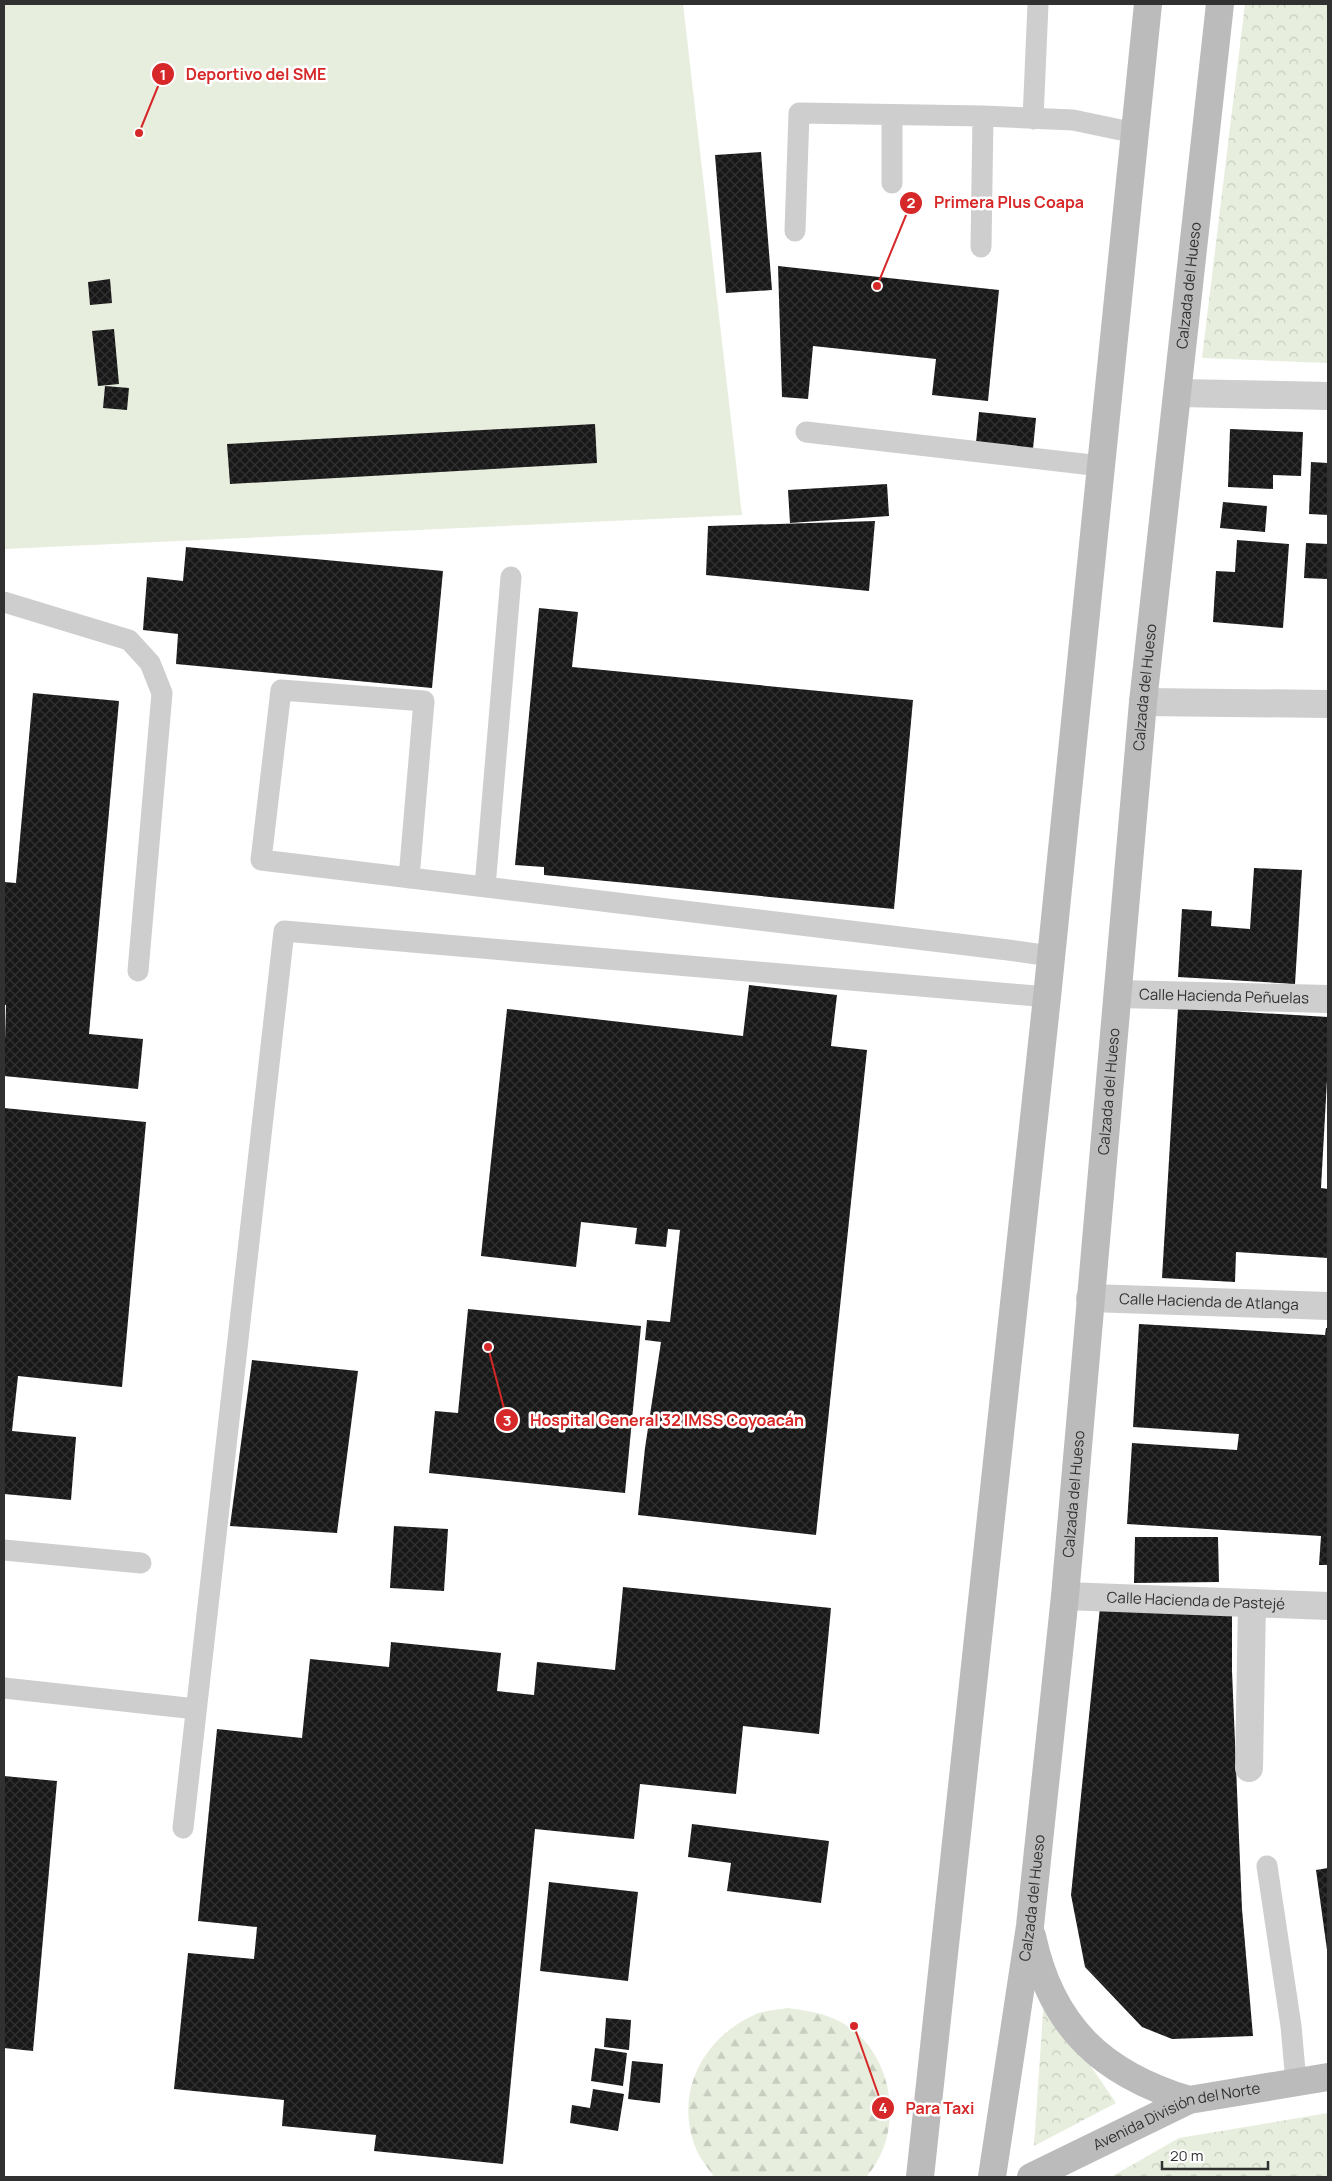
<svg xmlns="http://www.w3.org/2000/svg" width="1332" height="2181" font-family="Manrope,sans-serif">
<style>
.forest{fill:url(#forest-firs)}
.park{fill:url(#park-crowns)}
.pitch{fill:#e7eede}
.building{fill:url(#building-cross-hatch)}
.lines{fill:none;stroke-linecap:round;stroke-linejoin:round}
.lane{stroke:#cecece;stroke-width:21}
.street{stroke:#cecece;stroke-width:28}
.secondary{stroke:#bbb;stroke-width:28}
.labels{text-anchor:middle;stroke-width:5;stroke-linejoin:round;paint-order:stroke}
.street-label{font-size:15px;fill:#313131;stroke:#fff}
.leader{fill:none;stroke:#d62828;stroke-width:2}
.callout-dot{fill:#d62828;stroke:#fff;stroke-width:2}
.mark-label{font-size:15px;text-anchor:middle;font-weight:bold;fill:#fff}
.callout-label{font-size:16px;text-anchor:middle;font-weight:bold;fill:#d62828;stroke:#fff;stroke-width:5;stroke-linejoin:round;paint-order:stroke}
</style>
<defs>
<pattern id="forest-firs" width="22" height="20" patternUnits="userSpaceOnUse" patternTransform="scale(1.25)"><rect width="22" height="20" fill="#e7eede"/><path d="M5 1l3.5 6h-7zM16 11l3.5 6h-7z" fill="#c7cdbf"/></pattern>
<pattern id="park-crowns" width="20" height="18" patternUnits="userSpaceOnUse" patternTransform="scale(1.25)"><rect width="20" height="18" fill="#e7eede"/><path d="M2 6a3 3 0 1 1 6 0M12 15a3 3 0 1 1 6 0" fill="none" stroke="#c7cdbf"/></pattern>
<pattern id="building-cross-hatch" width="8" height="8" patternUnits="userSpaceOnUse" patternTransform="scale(1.25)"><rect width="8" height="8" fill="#181818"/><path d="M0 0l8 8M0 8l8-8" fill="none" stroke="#313131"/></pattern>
</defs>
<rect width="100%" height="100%" fill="#fff"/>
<path class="forest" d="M788,2008C810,2011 830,2014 849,2027C896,2060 904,2135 866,2177H714C709,2169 701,2160 697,2151C673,2096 701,2039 754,2015C764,2010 777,2010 788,2008Z"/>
<path class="park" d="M1245,4H1328V363L1202,358Z
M1044,1997L1116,2103L1034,2146Z
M1328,2113V2177H1111L1179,2138Z"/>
<path class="pitch" d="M4,4H683L742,515L4,549Z"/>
<path class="building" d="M761,152L772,290L726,293L715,155Z
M778,266L999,290L988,401L932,395L936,359L813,346L808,399L782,397Z
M110,279L112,303L90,305L88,282Z
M114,329L119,384L98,386L92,331Z
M105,386L129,388L127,410L103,408Z
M979,412L1036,418L1033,449L976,443Z
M595,424L597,463L230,484L227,444Z
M1230,429L1303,432L1301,476L1273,475V489L1228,487Z
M1311,462L1328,463V515L1309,514Z
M887,484L889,516L790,523L788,490Z
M1223,502L1267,506L1265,532L1220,528Z
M875,521L869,591L706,575L708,526Z
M1237,540L1289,544L1283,628L1213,622L1216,571L1235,572Z
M1306,543L1328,544V579L1304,578Z
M186,547L443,571L432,688L176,664L178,634L143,630L147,577L183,581Z
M539,608L578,612L572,667L913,700L894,909L544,875V867L515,865Z
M33,693L119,701L89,1034L143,1039L138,1089L4,1076L6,1005H4V882L16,883Z
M1254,868L1302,870L1295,984L1178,977L1182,909L1212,911L1211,926L1250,929Z
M749,985L837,995L831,1046L867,1050L816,1535L638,1515L645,1448L661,1342L645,1340L647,1320L670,1322L680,1230L668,1229L666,1247L635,1244L637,1228L581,1222L576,1267L481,1256L507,1009L743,1036Z
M1178,1008L1328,1017V1062L1321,1188L1328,1189V1258L1236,1252L1235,1282L1162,1278Z
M4,1108L146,1122L122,1387L18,1376L12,1431L76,1437L71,1500L4,1494Z
M468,1309L641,1326L625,1493L429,1473L435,1411L458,1413Z
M1139,1324L1325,1335L1326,1328H1328V1565H1319L1321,1536L1127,1524L1132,1443L1237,1450L1239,1434L1133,1427Z
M252,1360L358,1371L337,1533L230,1526Z
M394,1526L448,1529L444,1591L390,1588Z
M1135,1537H1218L1219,1582L1134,1583Z
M623,1587L831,1608L819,1734L743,1726L736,1794L640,1784L634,1839L535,1829L503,2164L374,2151L376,2135L282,2126L284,2100L174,2089L188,1953L254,1959L257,1927L198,1921L217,1729L302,1738L310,1659L389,1667L391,1642L501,1653L497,1691L534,1695L537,1662L615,1670Z
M1100,1607L1232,1610V1671L1242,1909L1253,2036L1172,2039L1142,2027L1085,1967L1071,1895Z
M4,1776L57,1781L33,2051L4,2048Z
M692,1824L829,1841L821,1903L727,1891L731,1863L688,1857Z
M1328,1868V1950H1327L1316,1870Z
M549,1882L638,1892L628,1981L540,1971Z
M606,2018L631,2020L629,2050L604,2047Z
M595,2048L627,2053L623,2086L591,2081Z
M632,2061L663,2064L660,2103L628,2099Z
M593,2089L624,2094L618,2131L570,2123L572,2105L590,2108Z"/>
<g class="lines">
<path class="lane" d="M1033,119L1038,4
M892,183V115
M795,231L799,113L983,116L1073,120L1135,133
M981,247L983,116
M806,432L1101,466
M4,602L129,640L150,663L162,693L138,971
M409,878L424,701L281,690L261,860L1008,950L1051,956
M485,887L511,577
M4,1550L141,1563
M4,1688L196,1709
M183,1828L284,931L1047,997
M1267,1866L1291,2026L1296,2082"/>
<g class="street">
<path d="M1179,393L1328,396"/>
<path d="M1143,702L1328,704"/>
<path id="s1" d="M1119,994L1328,999"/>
<path id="s2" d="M1090,1298L1328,1306"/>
<path id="s3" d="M1065,1596L1328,1606"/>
<path d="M1249,1768L1252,1603"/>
</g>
<g class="secondary">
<path d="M1032,1936C1051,2026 1102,2074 1189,2100"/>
<path d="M920,2177L1047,997L1148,4"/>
<path id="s4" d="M992,2177L1030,1926L1065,1596L1143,702L1220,4"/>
<path id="s5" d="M1031,2177L1189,2100L1328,2077"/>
</g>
</g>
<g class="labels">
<g class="street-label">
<text dy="5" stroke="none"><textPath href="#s4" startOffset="1902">Calzada del Hueso</textPath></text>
<text dy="5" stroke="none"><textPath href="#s4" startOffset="1498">Calzada del Hueso</textPath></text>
<text dy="5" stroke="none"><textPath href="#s1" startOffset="105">Calle Hacienda Peñuelas</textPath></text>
<text dy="5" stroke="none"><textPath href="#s4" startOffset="1092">Calzada del Hueso</textPath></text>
<text dy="5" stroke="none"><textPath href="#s2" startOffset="119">Calle Hacienda de Atlanga</textPath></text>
<text dy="5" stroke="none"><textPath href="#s4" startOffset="688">Calzada del Hueso</textPath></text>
<text dy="5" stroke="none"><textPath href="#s3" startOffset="131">Calle Hacienda de Pastejé</textPath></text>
<text dy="5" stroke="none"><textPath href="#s4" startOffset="282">Calzada del Hueso</textPath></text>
<text dy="5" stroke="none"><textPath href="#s5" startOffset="159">Avenida División del Norte</textPath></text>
</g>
</g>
<path class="leader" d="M139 133L163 74M877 286L911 203M488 1347L507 1420M854 2026L883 2108"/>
<g class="callout-dot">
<circle cx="139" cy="133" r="5"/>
<circle cx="877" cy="286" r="5"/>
<circle cx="488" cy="1347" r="5"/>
<circle cx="854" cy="2026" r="5"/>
<circle cx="163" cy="74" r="12"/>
<circle cx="911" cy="203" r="12"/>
<circle cx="507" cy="1420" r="12"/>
<circle cx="883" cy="2108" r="12"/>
</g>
<g class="mark-label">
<text x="163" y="80">1</text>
<text x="911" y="208">2</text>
<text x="507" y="1426">3</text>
<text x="883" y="2113">4</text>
</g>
<g class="callout-label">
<text x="256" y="80">Deportivo del SME</text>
<text x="1009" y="208">Primera Plus Coapa</text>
<text x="667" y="1426">Hospital General 32 IMSS Coyoacán</text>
<text x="940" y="2114">Para Taxi</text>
</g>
<rect width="1332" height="2181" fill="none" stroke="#313131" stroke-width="10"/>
<path d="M1162 2161v8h106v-8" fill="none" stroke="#313131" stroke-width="2.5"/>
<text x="1170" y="2161" font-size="15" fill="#313131" stroke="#ffffff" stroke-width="4" paint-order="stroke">20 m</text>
</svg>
